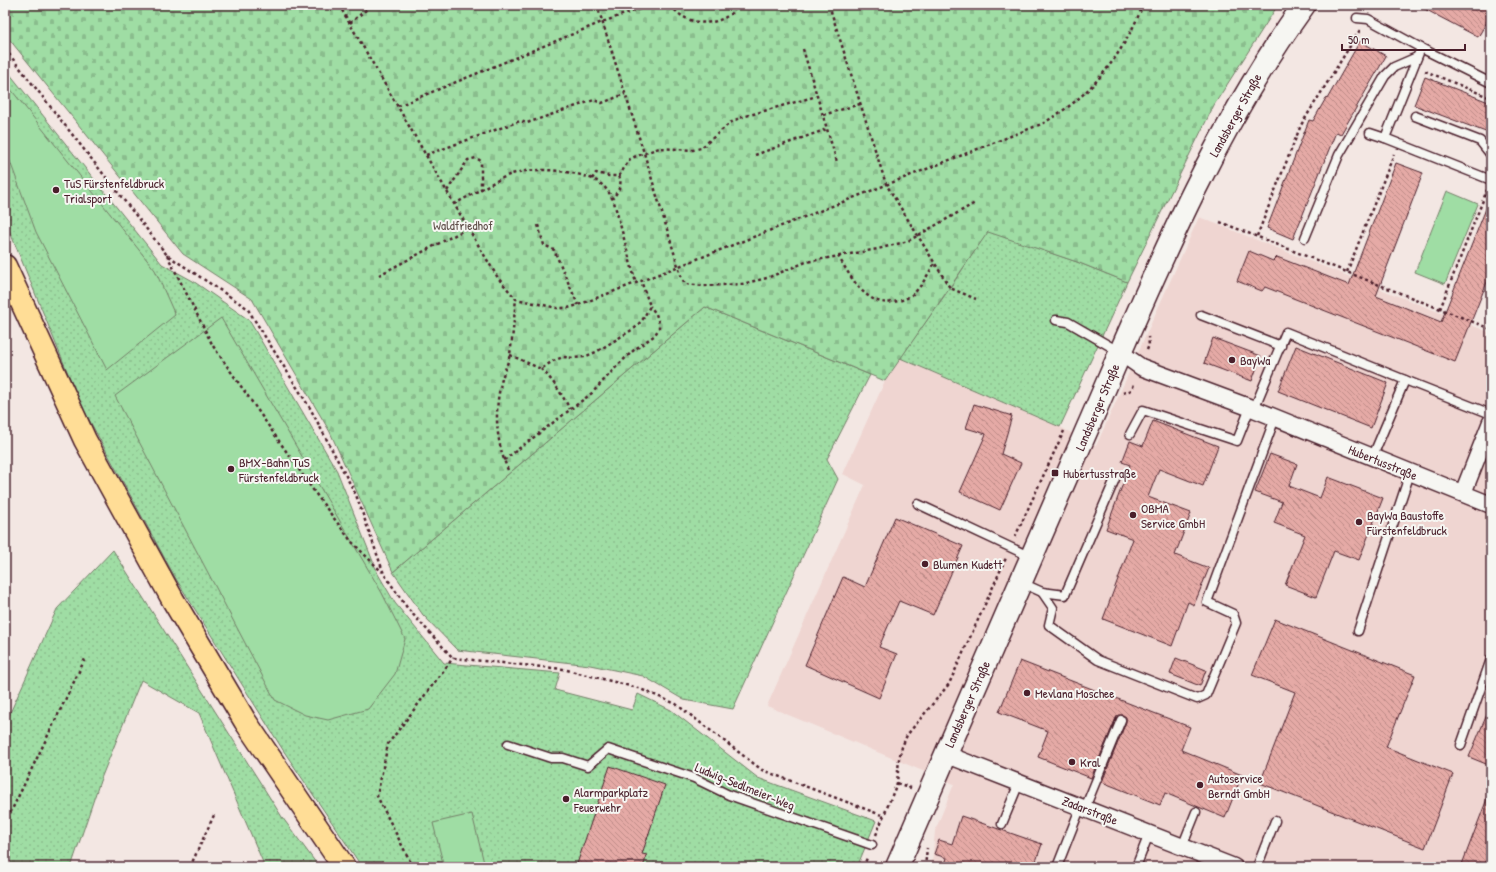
<svg xmlns="http://www.w3.org/2000/svg" width="1496" height="872" viewBox="0 0 1496 872" font-family="'Patrick Hand',sans-serif">
<style>
.built{fill:#efd5d1}
.grass{fill:url(#grass-dots);stroke:#747e68}
.cemetery{fill:url(#cemetery-stones);stroke:#747e68}
.green{fill:#9fdda4;stroke:#747e68}
.building{fill:url(#building-back-hatch);stroke:#4a1f2b}
.lines{fill:none;stroke-linecap:round;stroke-linejoin:round}
.lane-casing{stroke:#4a1f2b;stroke-width:11}
.street-casing{stroke:#4a1f2b;stroke-width:19}
.secondary-casing{stroke:#4a1f2b;stroke-width:25}
.highway-casing{stroke:#4a1f2b;stroke-width:25}
.path{stroke:#4a1f2b;stroke-width:2.5;stroke-dasharray:3 3;stroke-linecap:butt}
.lane{stroke:#f6f6f2;stroke-width:8}
.street{stroke:#f6f6f2;stroke-width:16}
.secondary{stroke:#f6f6f2;stroke-width:22}
.highway{stroke:#ffdd96;stroke-width:22}
.poi-dot{fill:#4a1f2b;stroke:#f6f6f2;stroke-width:1.5}
.labels{text-anchor:middle;stroke-width:4;stroke-linejoin:round;paint-order:stroke}
.street-label{font-size:13px;fill:#4a1f2b;stroke:#f6f6f2}
.poi-label{font-size:13px;fill:#4a1f2b;stroke:#f6f6f2;text-anchor:start}
.park-label{font-size:13px;fill:#5f4e49;stroke:#f6f6f2}
</style>
<defs>
<pattern id="grass-dots" width="8" height="8" patternUnits="userSpaceOnUse"><rect width="8" height="8" fill="#9fdda4"/><path d="M2 2h.1M6 6h.1" fill="none" stroke="#8abd8d" stroke-width="1.8" stroke-linecap="round"/></pattern>
<pattern id="cemetery-stones" width="16" height="16" patternUnits="userSpaceOnUse"><rect width="16" height="16" fill="#9fdda4"/><path d="M2 7V4a2 2 0 0 1 4 0v3zM10 15v-3a2 2 0 0 1 4 0v3z" fill="#8abd8d"/></pattern>
<pattern id="building-back-hatch" width="6" height="6" patternUnits="userSpaceOnUse"><rect width="6" height="6" fill="#e5aaa6"/><path d="M-1 5l2 2M0 0l6 6M5-1l2 2" fill="none" stroke="#bc8a87"/></pattern>
</defs>
<rect width="100%" height="100%" fill="#f3e7e3"/>
<filter id="ink" filterUnits="userSpaceOnUse"><feTurbulence type="fractalNoise" baseFrequency=".025" numOctaves="2"/><feDisplacementMap in="SourceGraphic" scale="8" xChannelSelector="R" yChannelSelector="G"/><feConvolveMatrix kernelMatrix="1 2 1 2 8 2 1 2 1" color-interpolation-filters="sRGB"/></filter>
<g filter="url(#ink)">
<!-- built -->
<polygon class="built" points="1199,217 1491,333 1491,867 931,867 932,863 935,831 954,784 767,706 865,485 843,474 885,381 900,358 1060,427 1096,446"/>
<!-- grass -->
<g class="grass">
<polygon points="5,68 162,264 193,281 249,320 337,471 378,574 395,603 444,663 560,673 555,690 632,710 638,694 671,710 758,778 876,821 857,867 362,867 283,750 176,579 81,405 5,220"/>
<polygon points="988,231 1077,262 1127,282 1060,427 900,358 950,288"/>
<polygon points="705,307 870,375 827,459 838,479 733,709 684,700 643,676 590,665 457,650 423,615 393,572"/>
<polygon points="113,550 282,817 319,867 265,867 199,713 141,680 100,781 71,867 5,867 5,724 57,609"/>
</g>
<!-- cemetery -->
<polygon class="cemetery" points="5,5 1278,5 1214,105 1127,282 1077,262 988,232 885,381 705,307 393,572 330,432 252,299 183,254 5,34"/>
<!-- green -->
<g class="green">
<polygon points="5,82 155,270 175,315 107,370 36,232 5,148"/>
<polygon points="1447,191 1478,204 1445,284 1415,272"/>
<polygon points="221,318 382,593 405,639 395,674 368,709 328,720 305,715 275,700 115,396"/>
<polygon points="472,814 485,867 444,867 433,823"/>
</g>
<!-- building -->
<g class="building">
<polygon points="1417,5 1491,5 1491,15 1478,37"/>
<polygon points="1360,41 1386,56 1341,134 1336,132 1293,239 1267,228 1309,120 1313,121 1326,98 1327,99"/>
<polygon points="1425,77 1491,103 1491,134 1414,105"/>
<polygon points="1396,163 1423,173 1376,296 1441,322 1491,196 1491,272 1455,362 1265,287 1262,291 1237,281 1249,251 1273,261 1277,257 1349,285"/>
<polygon points="1213,338 1261,356 1252,381 1204,363"/>
<polygon points="1296,346 1388,383 1371,428 1278,391"/>
<polygon points="974,404 1012,416 1001,454 1021,463 1000,510 960,492 986,434 966,428"/>
<polygon points="1153,421 1218,446 1203,486 1159,469 1148,497 1191,513 1175,555 1209,568 1194,605 1188,602 1172,646 1103,619 1133,539 1106,529 1130,465 1122,462 1130,441 1143,446"/>
<polygon points="1270,454 1297,464 1289,486 1320,498 1328,477 1383,498 1359,560 1334,551 1316,597 1285,585 1305,535 1274,523 1282,502 1255,492"/>
<polygon points="895,517 963,546 933,615 899,601 879,647 897,654 879,698 805,665 843,577 865,587"/>
<polygon points="1275,619 1415,675 1386,747 1453,774 1425,848 1260,783 1295,692 1252,675"/>
<polygon points="1176,658 1206,670 1200,686 1170,674"/>
<polygon points="1020,661 1190,727 1181,750 1242,775 1225,818 1165,793 1160,805 1102,782 1126,722 1126,717 1123,715 1118,715 1116,718 1091,778 1038,757 1048,731 999,712"/>
<polygon points="1491,705 1491,766 1469,757"/>
<polygon points="610,766 665,785 642,854 647,855 643,867 576,867"/>
<polygon points="1490,791 1491,791 1491,867 1461,867"/>
<polygon points="961,816 1042,844 1034,867 944,867 947,858 934,854 939,840 952,844"/>
</g>
<g class="lines">
<defs>
<g id="lane">
<polyline points="1357,18 1368,19 1421,48"/>
<polyline points="1491,83 1421,48 1385,138 1491,180"/>
<polyline points="1415,116 1480,141 1491,155"/>
<polyline points="1370,133 1385,138"/>
<polyline points="1305,238 1339,155 1385,76 1394,67 1417,57"/>
<polyline points="1201,315 1281,346"/>
<polyline points="1056,320 1068,322 1120,352"/>
<polyline points="1405,380 1491,414"/>
<polyline points="1254,409 1286,332 1405,380 1372,458"/>
<polyline points="1130,434 1143,410 1237,441 1250,408"/>
<polyline points="918,504 1031,557"/>
<polyline points="1022,583 1042,592 1065,595 1115,479"/>
<polyline points="1042,592 1053,608 1049,625 1098,660 1197,699 1206,695 1236,623 1233,614 1207,602 1275,418"/>
<polyline points="1358,631 1410,473"/>
<polyline points="508,744 551,758 563,758 588,766 608,749 694,778 729,795 872,845"/>
<polyline points="1461,745 1491,659"/>
<polyline points="1085,808 1121,720"/>
<polyline points="1002,824 1019,783"/>
<polyline points="1182,847 1196,812"/>
<polyline points="1057,867 1081,806"/>
<polyline points="1136,867 1149,834"/>
<polyline points="1257,867 1275,821"/>
</g>
<g id="street">
<polyline points="1121,353 1141,367 1254,409 1491,505"/>
<polyline points="1463,493 1491,422"/>
<polyline points="945,754 1234,867"/>
</g>
<path id="secondary" d="M897 867C960 720 1025 574 1088 427 1151 282 1211 134 1304 5"/>
<polyline id="highway" points="5,266 85,440 173,600 245,721 344,867"/>
</defs>
<!-- lane casing -->
<use href="#lane" class="lane-casing"/>
<!-- street casing -->
<use href="#street" class="street-casing"/>
<!-- secondary casing -->
<use href="#secondary" class="secondary-casing"/>
<!-- highway casing -->
<use href="#highway" class="highway-casing"/>
<!-- path -->
<g class="path">
<path d="M339 5 468 228 498 278 516 299 557 308H568L578 305 641 281 1044 123C1056 115 1069 107 1079 98 1108 73 1129 40 1143 5"/>
<polyline points="597,5 644,153 682,279 686,284 704,286 742,284 767,278 806,262 878,249 908,241 975,203"/>
<path d="M671 5C686 28 723 29 738 5"/>
<polyline points="829,5 886,184 950,288 976,299"/>
<polyline points="350,23 372,5"/>
<polyline points="5,49 167,255 247,308 310,408 356,495 384,574 408,609 453,658 563,669 638,688 676,704 762,770 884,816"/>
<polyline points="803,49 817,96"/>
<polyline points="1425,71 1491,98"/>
<polyline points="398,106 602,22 651,5"/>
<polyline points="823,115 860,104"/>
<polyline points="426,155 520,121 527,123 594,100 602,103 625,94"/>
<polyline points="755,155 827,129"/>
<polyline points="619,176 630,159 634,157 659,148 693,150 701,148 730,123 739,118 817,96 837,162"/>
<path d="M592 179 596 173 609 176H619C623 184 618 191 613 198"/>
<polyline points="447,191 468,160 476,158 481,161 481,190"/>
<path d="M454 204C472 195 490 183 509 175 531 166 576 170 597 181 605 186 610 193 614 202L636 283"/>
<polyline points="1220,222 1491,329"/>
<polyline points="538,225 544,245 554,250 578,305"/>
<polyline points="1257,236 1301,125 1360,30"/>
<polyline points="167,255 213,346 318,497 351,541 382,572"/>
<path d="M838 256C850 275 865 307 893 302 900 301 907 299 913 294 922 286 928 274 934 264"/>
<polyline points="1347,272 1394,154"/>
<polyline points="379,275 468,228"/>
<polyline points="1440,309 1487,190"/>
<polyline points="1147,350 1149,345 1148,337"/>
<polyline points="510,355 541,369 553,361 563,357 574,358 584,357 596,352 635,328 643,319 650,306 641,281"/>
<path d="M541 369C554 381 562 395 570 409"/>
<polyline points="1123,393 1132,390 1134,384"/>
<polyline points="504,460 592,393 618,365 634,350 655,335 659,328 659,323 656,314 650,306"/>
<path d="M508 470C496 442 494 413 501 383 503 373 508 364 510 354 513 336 514 317 516 299"/>
<polyline points="1015,537 1064,431"/>
<polyline points="897,783 911,788"/>
<polyline points="5,824 85,659"/>
<polyline points="876,835 897,783 899,759 902,747 907,735 949,684 1006,558"/>
<polyline points="190,867 215,813"/>
<polyline points="413,867 377,796 388,744 453,658"/>
<polyline points="863,867 868,856"/>
<polyline points="925,867 927,848"/>
</g>
<!-- lane -->
<use href="#lane" class="lane"/>
<!-- street -->
<use href="#street" class="street"/>
<!-- secondary -->
<use href="#secondary" class="secondary"/>
<!-- highway -->
<use href="#highway" class="highway"/>
</g>
</g>
<!-- markers -->
<g class="poi-dot">
<circle cx="56" cy="190" r="4"/>
<circle cx="1232" cy="360" r="4"/>
<circle cx="231" cy="469" r="4"/>
<rect x="1051" y="469" width="8" height="8" rx="2"/>
<circle cx="1133" cy="515" r="4"/>
<circle cx="1359" cy="522" r="4"/>
<circle cx="925" cy="564" r="4"/>
<circle cx="1027" cy="693" r="4"/>
<circle cx="1072" cy="762" r="4"/>
<circle cx="1200" cy="785" r="4"/>
<circle cx="566" cy="799" r="4"/>
</g>
<g class="labels">
<!-- street labels -->
<g class="street-label">
<text transform="translate(1235 115) rotate(-61)" y="5">Landsberger Straße</text>
<text transform="translate(1097 407) rotate(-67)" y="5">Landsberger Straße</text>
<text transform="translate(1383 462) rotate(22)" y="5">Hubertusstraße</text>
<text transform="translate(967 704) rotate(-66)" y="5">Landsberger Straße</text>
<text transform="translate(745 786) rotate(22)" y="5">Ludwig-Sedlmeier-Weg</text>
<text transform="translate(1090 810) rotate(21)" y="5">Zadarstraße</text>
</g>
<!-- poi labels -->
<g class="poi-label">
<text x="64" y="188">TuS Fürstenfeldbruck<tspan x="64" dy="15">Trialsport</tspan></text>
<text x="1240" y="365">BayWa</text>
<text x="239" y="467">BMX-Bahn TuS<tspan x="239" dy="15">Fürstenfeldbruck</tspan></text>
<text x="1063" y="478">Hubertusstraße</text>
<text x="1141" y="513">OBMA<tspan x="1141" dy="15">Service GmbH</tspan></text>
<text x="1367" y="520">BayWa Baustoffe<tspan x="1367" dy="15">Fürstenfeldbruck</tspan></text>
<text x="933" y="569">Blumen Kudett</text>
<text x="1035" y="698">Mevlana Moschee</text>
<text x="1080" y="767">Kral</text>
<text x="1208" y="783">Autoservice<tspan x="1208" dy="15">Berndt GmbH</tspan></text>
<text x="574" y="797">Alarmparkplatz<tspan x="574" dy="15">Feuerwehr</tspan></text>
</g>
<!-- park labels -->
<g class="park-label">
<text x="463" y="230">Waldfriedhof</text>
</g>
</g>
<!-- margin -->
<rect width="1496" height="872" fill="none" stroke="#f6f6f2" stroke-width="20"/>
<rect x="10" y="10" width="1476" height="852" fill="none" stroke="#4a1f2b" stroke-width="1.5" filter="url(#ink)"/>
<!-- scale -->
<path d="M1342 44v6h123v-6" fill="none" stroke="#4a1f2b" stroke-width="2"/>
<text x="1348" y="44" font-size="12" fill="#4a1f2b" stroke="#f6f6f2" stroke-width="3" paint-order="stroke">50 m</text>
</svg>
